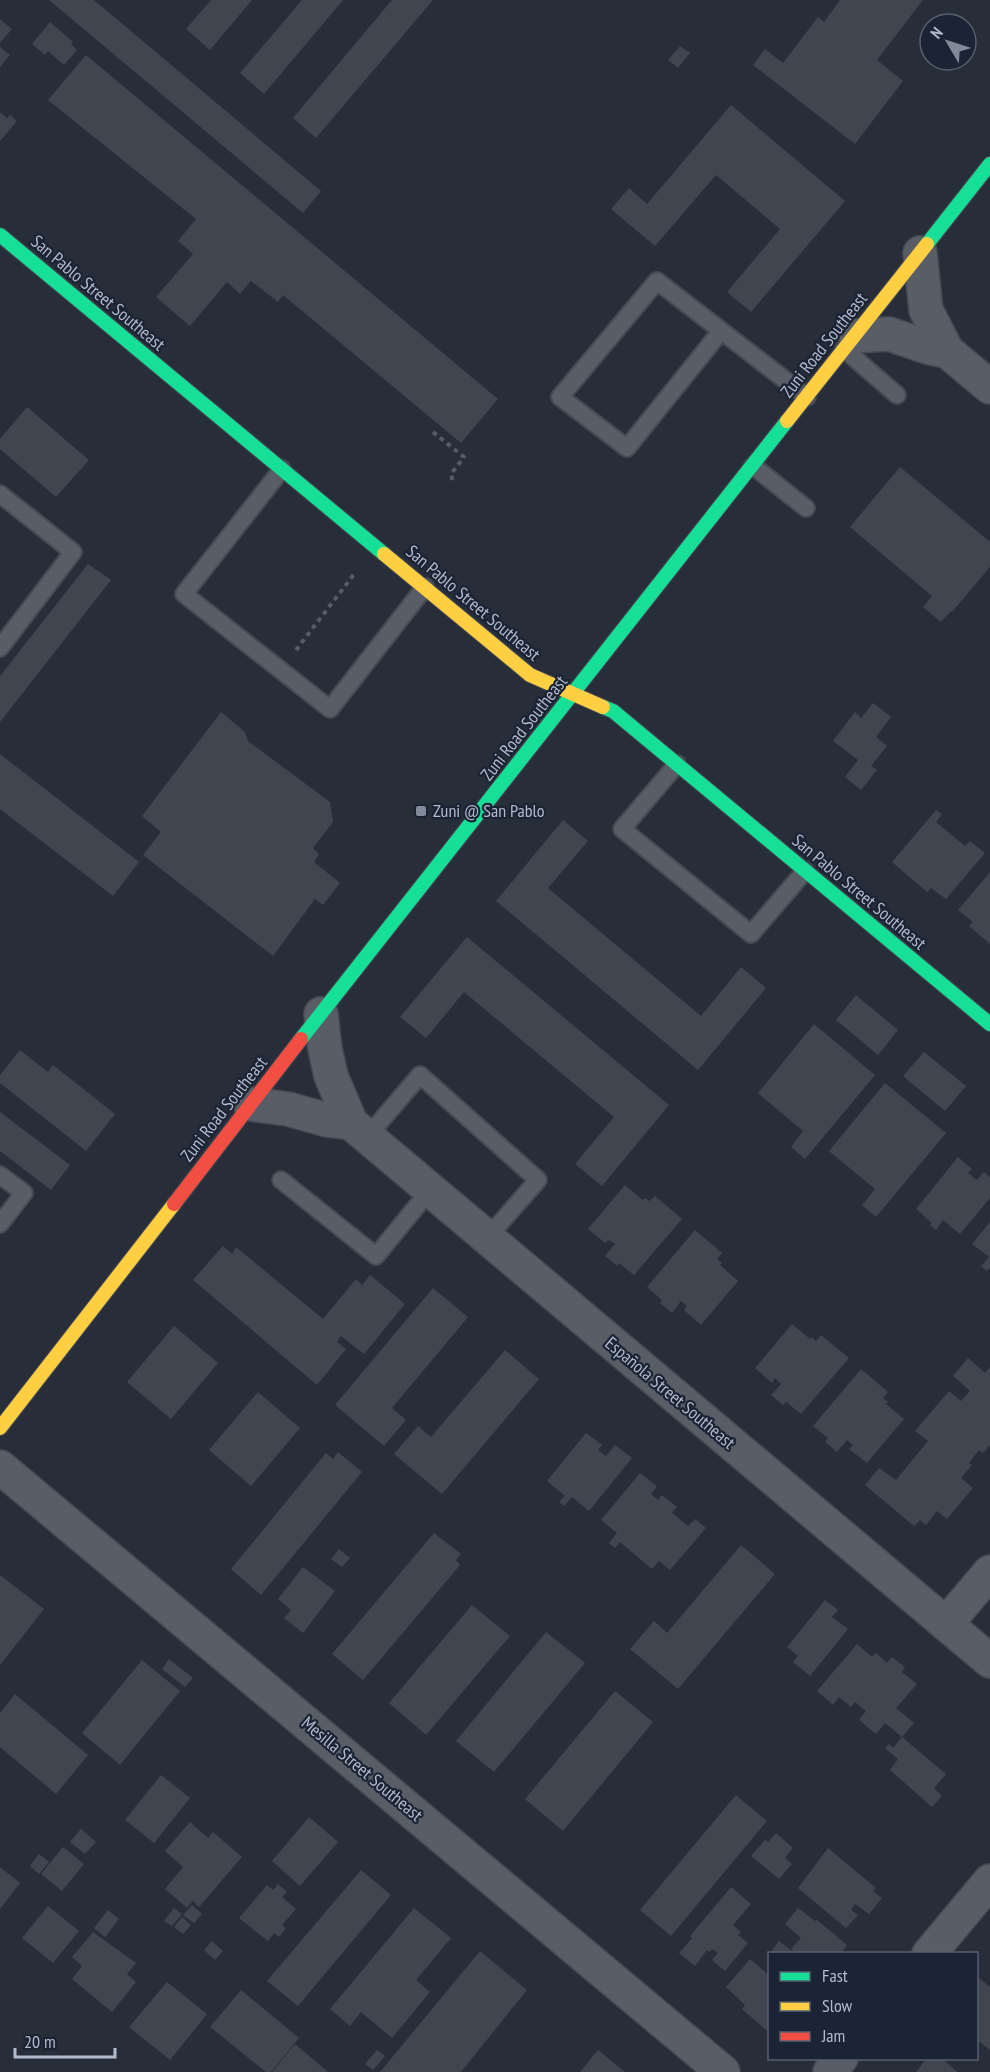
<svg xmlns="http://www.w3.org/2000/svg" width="990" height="2072" viewBox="0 0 990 2072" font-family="'PT Sans Narrow',sans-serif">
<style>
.building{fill:#40454f}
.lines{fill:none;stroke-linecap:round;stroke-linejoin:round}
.lane-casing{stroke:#454952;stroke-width:20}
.street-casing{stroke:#454952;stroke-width:36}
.fast-casing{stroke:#454952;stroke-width:16}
.slow-casing{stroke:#454952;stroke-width:16}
.jam-casing{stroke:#454952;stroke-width:16}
.path{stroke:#565c63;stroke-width:4;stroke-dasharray:4.5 4.5;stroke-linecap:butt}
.lane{stroke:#595d66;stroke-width:16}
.street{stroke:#595d66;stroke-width:33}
.fast{stroke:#16e098;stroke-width:14}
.slow{stroke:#ffcf43;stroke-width:14}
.jam{stroke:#f24e42;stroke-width:14}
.poi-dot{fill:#828998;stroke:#1b2434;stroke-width:2}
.labels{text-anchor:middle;stroke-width:4.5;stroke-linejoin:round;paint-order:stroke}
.street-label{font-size:18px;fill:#b2bacb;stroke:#1b2434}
.poi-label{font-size:18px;fill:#b2bacb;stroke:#1b2434;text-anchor:start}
</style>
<rect width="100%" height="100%" fill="#282e39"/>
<!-- building -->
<g class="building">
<polygon points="49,0 94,0 321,191 303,213"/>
<polygon points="211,0 252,0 210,50 186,29"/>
<polygon points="302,0 343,0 264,94 240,73"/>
<polygon points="392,0 433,0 316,138 293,118"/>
<polygon points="840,0 923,0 877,60 903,81 855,144 753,65 765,49 783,63 818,17 824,22"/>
<polygon points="0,19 12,29 0,43"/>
<polygon points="50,22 73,42 71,44 77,50 64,65 48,51 45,55 32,44"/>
<polygon points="680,46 690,53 678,68 668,60"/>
<polygon points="0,47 10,55 0,67"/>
<polygon points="86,55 498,399 461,443 283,295 278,302 251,281 240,294 227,282 190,326 156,297 193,254 178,241 196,219 48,100"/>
<polygon points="731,105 845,201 751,312 727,292 780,229 716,175 655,246 611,209 629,188 647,204"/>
<polygon points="0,112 7,118 10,115 17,121 0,141"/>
<polygon points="27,407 89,460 56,497 0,449 0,439"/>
<polygon points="900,467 990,542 990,567 952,612 951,611 941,622 923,607 932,596 850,527"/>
<polygon points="88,564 111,580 0,722 0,676"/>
<polygon points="873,703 891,717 876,737 887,746 871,766 877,770 861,790 845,777 858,760 833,741 855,712 861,718"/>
<polygon points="221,712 245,732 248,741 330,802 333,822 313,848 319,854 314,862 340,883 323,905 315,899 273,956 143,855 161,832 142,816"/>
<polygon points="0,754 139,862 113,896 0,809"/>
<polygon points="936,810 942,814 936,822 965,846 970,841 985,853 946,899 931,888 927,892 892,862"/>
<polygon points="563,820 588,841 548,888 701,1016 741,967 766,988 698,1070 496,901"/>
<polygon points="990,872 990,944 969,926 973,922 958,910"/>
<polygon points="467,937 669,1105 602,1186 575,1164 614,1117 464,992 426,1038 400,1017"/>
<polygon points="856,995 898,1030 878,1055 836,1020"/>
<polygon points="814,1024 875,1075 805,1159 791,1147 803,1131 758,1093"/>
<polygon points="20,1050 48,1072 53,1065 115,1114 86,1151 0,1083 0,1075"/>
<polygon points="924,1052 966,1086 945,1111 903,1076"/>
<polygon points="885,1083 946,1133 876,1217 862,1205 875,1189 829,1151"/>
<polygon points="0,1112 70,1165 51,1190 0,1151"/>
<polygon points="958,1157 972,1169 968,1173 977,1180 984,1172 990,1177 990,1198 960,1234 943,1220 936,1230 930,1225 932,1223 916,1209"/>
<polygon points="625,1185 643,1200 645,1198 650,1201 655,1196 682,1219 634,1275 619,1263 617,1266 605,1256 615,1244 609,1240 605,1243 588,1229"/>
<polygon points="990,1222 990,1270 989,1268 987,1271 981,1266 989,1257 972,1244"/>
<polygon points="695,1230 722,1253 717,1259 722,1263 720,1265 738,1281 701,1325 684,1310 687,1306 681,1301 672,1313 660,1303 662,1300 647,1287"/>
<polygon points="223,1246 232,1254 236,1247 323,1319 356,1279 362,1285 370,1275 405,1304 364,1354 341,1336 337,1342 346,1349 317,1385 193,1280"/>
<polygon points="433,1288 468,1317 392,1408 406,1420 384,1446 335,1405"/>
<polygon points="792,1324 810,1339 812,1337 816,1341 821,1335 849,1358 801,1414 786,1402 783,1405 771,1395 781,1384 775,1378 772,1383 755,1368"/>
<polygon points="174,1326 218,1363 171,1419 127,1382"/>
<polygon points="505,1350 539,1379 442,1494 394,1454 418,1426 431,1437"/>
<polygon points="968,1358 985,1373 990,1367 990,1445 983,1453 979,1450 969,1463 972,1465 961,1478 973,1488 947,1519 937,1511 926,1525 920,1520 914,1526 865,1485 879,1468 896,1480 928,1441 915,1431 949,1391 961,1401 970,1391 953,1376"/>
<polygon points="861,1369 888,1392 883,1398 888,1402 886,1404 904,1419 867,1463 849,1449 853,1445 847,1440 837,1452 825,1442 828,1438 813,1426"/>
<polygon points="258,1392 300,1428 251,1486 209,1450"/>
<polygon points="586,1433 602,1445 598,1450 606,1456 615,1445 632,1458 589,1511 572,1497 564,1506 559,1502 565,1496 547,1481"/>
<polygon points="338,1452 362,1472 261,1595 231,1569 326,1453 333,1459"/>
<polygon points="640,1473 657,1486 651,1494 658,1500 662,1495 677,1507 672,1513 688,1526 695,1519 706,1528 670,1570 659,1561 652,1569 620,1542 615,1548 609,1543 617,1533 601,1520"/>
<polygon points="434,1533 461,1554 456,1560 460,1565 363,1680 332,1654"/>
<polygon points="741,1545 775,1574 678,1689 630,1649 654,1621 667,1633"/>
<polygon points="339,1549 350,1558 342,1567 331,1559"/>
<polygon points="303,1567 335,1591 303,1633 284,1618 291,1610 278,1599"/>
<polygon points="0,1575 44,1609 0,1665"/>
<polygon points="825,1600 838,1610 832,1617 848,1629 810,1676 793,1662 798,1656 787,1647"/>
<polygon points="472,1605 510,1636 426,1735 389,1703"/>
<polygon points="546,1632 585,1663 494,1772 456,1741"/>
<polygon points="857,1644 872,1657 876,1653 887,1663 892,1657 905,1667 902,1672 917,1684 896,1708 914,1723 902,1737 885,1723 876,1734 859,1720 866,1711 855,1702 851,1707 839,1697 833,1705 817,1691"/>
<polygon points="169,1659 193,1678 185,1687 162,1669"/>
<polygon points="142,1660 180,1691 120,1765 82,1733"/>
<polygon points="615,1691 653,1722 563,1831 525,1799"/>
<polygon points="15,1694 88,1755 56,1794 0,1747 0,1713"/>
<polygon points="902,1737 946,1774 934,1788 942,1796 932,1807 890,1770 898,1759 885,1748 889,1744 893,1748"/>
<polygon points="161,1775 190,1798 154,1843 125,1820"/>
<polygon points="736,1795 767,1821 671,1936 640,1910"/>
<polygon points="309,1817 338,1842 300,1886 272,1861"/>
<polygon points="190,1822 208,1838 213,1832 242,1857 199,1907 193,1901 187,1908 165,1889 183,1867 165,1851"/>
<polygon points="81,1829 96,1842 85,1854 70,1842"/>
<polygon points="776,1833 793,1848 785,1858 792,1864 779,1879 751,1856 765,1840 768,1842"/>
<polygon points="63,1847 84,1864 62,1891 41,1874"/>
<polygon points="828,1848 876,1888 873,1891 882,1898 869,1914 855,1904 851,1910 858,1915 846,1928 798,1888"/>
<polygon points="39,1854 49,1862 39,1874 30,1866"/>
<polygon points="0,1867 20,1883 0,1909"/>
<polygon points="361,1870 391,1895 298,2006 267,1981"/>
<polygon points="278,1884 287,1892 282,1897 296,1909 282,1925 286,1928 279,1937 274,1933 268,1941 239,1918 267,1885 273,1890"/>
<polygon points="731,1887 751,1904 733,1925 741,1932 738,1935 748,1943 725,1971 712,1960 718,1953 712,1949 710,1952 707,1950 695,1966 679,1953 692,1938 690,1936"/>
<polygon points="192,1905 202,1914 194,1923 183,1915"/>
<polygon points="48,1906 79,1931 53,1963 22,1938"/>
<polygon points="174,1908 182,1914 172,1926 164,1921"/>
<polygon points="414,1908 451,1938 416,1980 430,1992 392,2038 361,2012 350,2026 330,2009"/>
<polygon points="798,1908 815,1921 817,1920 847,1945 841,1954 793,1954 794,1952 791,1949 801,1938 785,1924"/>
<polygon points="108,1910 119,1919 105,1937 94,1928"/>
<polygon points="182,1917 191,1925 183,1934 174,1927"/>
<polygon points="93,1932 136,1963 127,1974 136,1982 112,2012 72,1979 82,1966 72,1957"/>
<polygon points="212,1941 223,1951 215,1960 204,1950"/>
<polygon points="779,1941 792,1951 790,1954 773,1954 771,1952"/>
<polygon points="480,1951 527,1990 461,2072 380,2072"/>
<polygon points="750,1959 770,1976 770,2025 766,2030 742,2009 745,2005 726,1987"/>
<polygon points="976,1976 990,1987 990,2050 976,2039"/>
<polygon points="167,1982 207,2014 170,2060 129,2027"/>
<polygon points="241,1990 299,2038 271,2072 266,2072 210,2027"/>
<polygon points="295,2044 328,2072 272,2072"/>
<polygon points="377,2050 385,2056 373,2070 365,2064"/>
<polygon points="598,2050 625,2072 580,2072"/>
<polygon points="927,2058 942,2058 957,2072 916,2072"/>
</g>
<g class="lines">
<defs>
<g id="lane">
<polyline points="721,331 627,448 560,397 657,281 807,397"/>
<polyline points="844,349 897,395"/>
<polyline points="753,466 806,508"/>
<polyline points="282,469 184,594 330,709 425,587"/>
<polyline points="0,494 73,552 0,648"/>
<polyline points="677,764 622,829 751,934 805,871"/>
<polyline points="367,1137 420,1075 538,1180 487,1238"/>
<polyline points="0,1175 24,1193 0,1224"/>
<polyline points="281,1180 376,1256 430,1190"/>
</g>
<g id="street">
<polyline points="920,253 926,310 947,351 990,387"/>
<polyline points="855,336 889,334 930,348 947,351"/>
<polyline points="321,1014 325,1049 331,1076 351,1123 990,1661"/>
<polyline points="250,1104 288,1109 327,1120 351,1123"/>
<polyline points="0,1467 723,2072"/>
<polyline points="946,1624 990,1572"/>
<polyline points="929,1954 990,1881"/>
<polyline points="830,2072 841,2058"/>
</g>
<g id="fast">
<polyline points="0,235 384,554"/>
<polyline points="927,244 990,164"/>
<polyline points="603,707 613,711 990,1024"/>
<polyline points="301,1039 787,421"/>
</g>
<g id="slow">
<polyline points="787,421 927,244"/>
<polyline points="384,554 530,675 603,707"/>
<polyline points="0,1428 174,1204"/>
</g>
<polyline id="jam" points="174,1204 301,1039"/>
</defs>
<!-- lane casing -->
<use href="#lane" class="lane-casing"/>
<!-- street casing -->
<use href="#street" class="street-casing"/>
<!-- fast casing -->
<use href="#fast" class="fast-casing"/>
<!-- slow casing -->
<use href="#slow" class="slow-casing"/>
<!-- jam casing -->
<use href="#jam" class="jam-casing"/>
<!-- path -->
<g class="path">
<polyline points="433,432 464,457 451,474 453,483"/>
<polyline points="296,650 355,573"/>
</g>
<!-- lane -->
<use href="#lane" class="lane"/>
<!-- street -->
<use href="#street" class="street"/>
<!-- fast -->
<use href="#fast" class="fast"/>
<!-- slow -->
<use href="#slow" class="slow"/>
<!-- jam -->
<use href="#jam" class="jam"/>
</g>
<!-- markers -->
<rect class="poi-dot" x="415" y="805" width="12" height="12" rx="3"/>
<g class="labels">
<!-- street labels -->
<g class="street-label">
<text transform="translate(98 293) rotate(40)" y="6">San Pablo Street Southeast</text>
<text transform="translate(824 345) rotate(-52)" y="6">Zuni Road Southeast</text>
<text transform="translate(473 603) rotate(40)" y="6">San Pablo Street Southeast</text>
<text transform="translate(524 728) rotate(-52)" y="6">Zuni Road Southeast</text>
<text transform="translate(859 892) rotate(40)" y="6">San Pablo Street Southeast</text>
<text transform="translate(224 1109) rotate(-52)" y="6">Zuni Road Southeast</text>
<text transform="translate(670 1393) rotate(40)" y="6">Española Street Southeast</text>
<text transform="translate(362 1769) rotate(40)" y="6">Mesilla Street Southeast</text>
</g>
<!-- poi labels -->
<g class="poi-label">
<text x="433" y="817">Zuni @ San Pablo</text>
</g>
</g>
<!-- legend -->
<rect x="768" y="1952" width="210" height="108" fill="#1b2434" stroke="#576070" stroke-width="1.5"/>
<rect x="780" y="1972" width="30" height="9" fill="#16e098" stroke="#576070" stroke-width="1.5"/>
<text x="822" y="1982" font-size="18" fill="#b2bacb">Fast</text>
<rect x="780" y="2002" width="30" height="9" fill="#ffcf43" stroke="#576070" stroke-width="1.5"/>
<text x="822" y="2012" font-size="18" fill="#b2bacb">Slow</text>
<rect x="780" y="2032" width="30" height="9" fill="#f24e42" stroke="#576070" stroke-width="1.5"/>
<text x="822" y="2042" font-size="18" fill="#b2bacb">Jam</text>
<!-- north arrow -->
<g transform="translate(948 42) rotate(309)"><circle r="28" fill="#1b2434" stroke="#576070" stroke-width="1.5"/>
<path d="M0-4.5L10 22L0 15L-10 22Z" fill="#828998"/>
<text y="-9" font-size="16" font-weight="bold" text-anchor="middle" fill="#b2bacb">N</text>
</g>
<!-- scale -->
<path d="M15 2048v9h100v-9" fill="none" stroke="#b2bacb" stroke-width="3"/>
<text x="24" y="2048" font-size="18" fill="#b2bacb" stroke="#1b2434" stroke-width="4.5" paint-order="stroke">20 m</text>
</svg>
